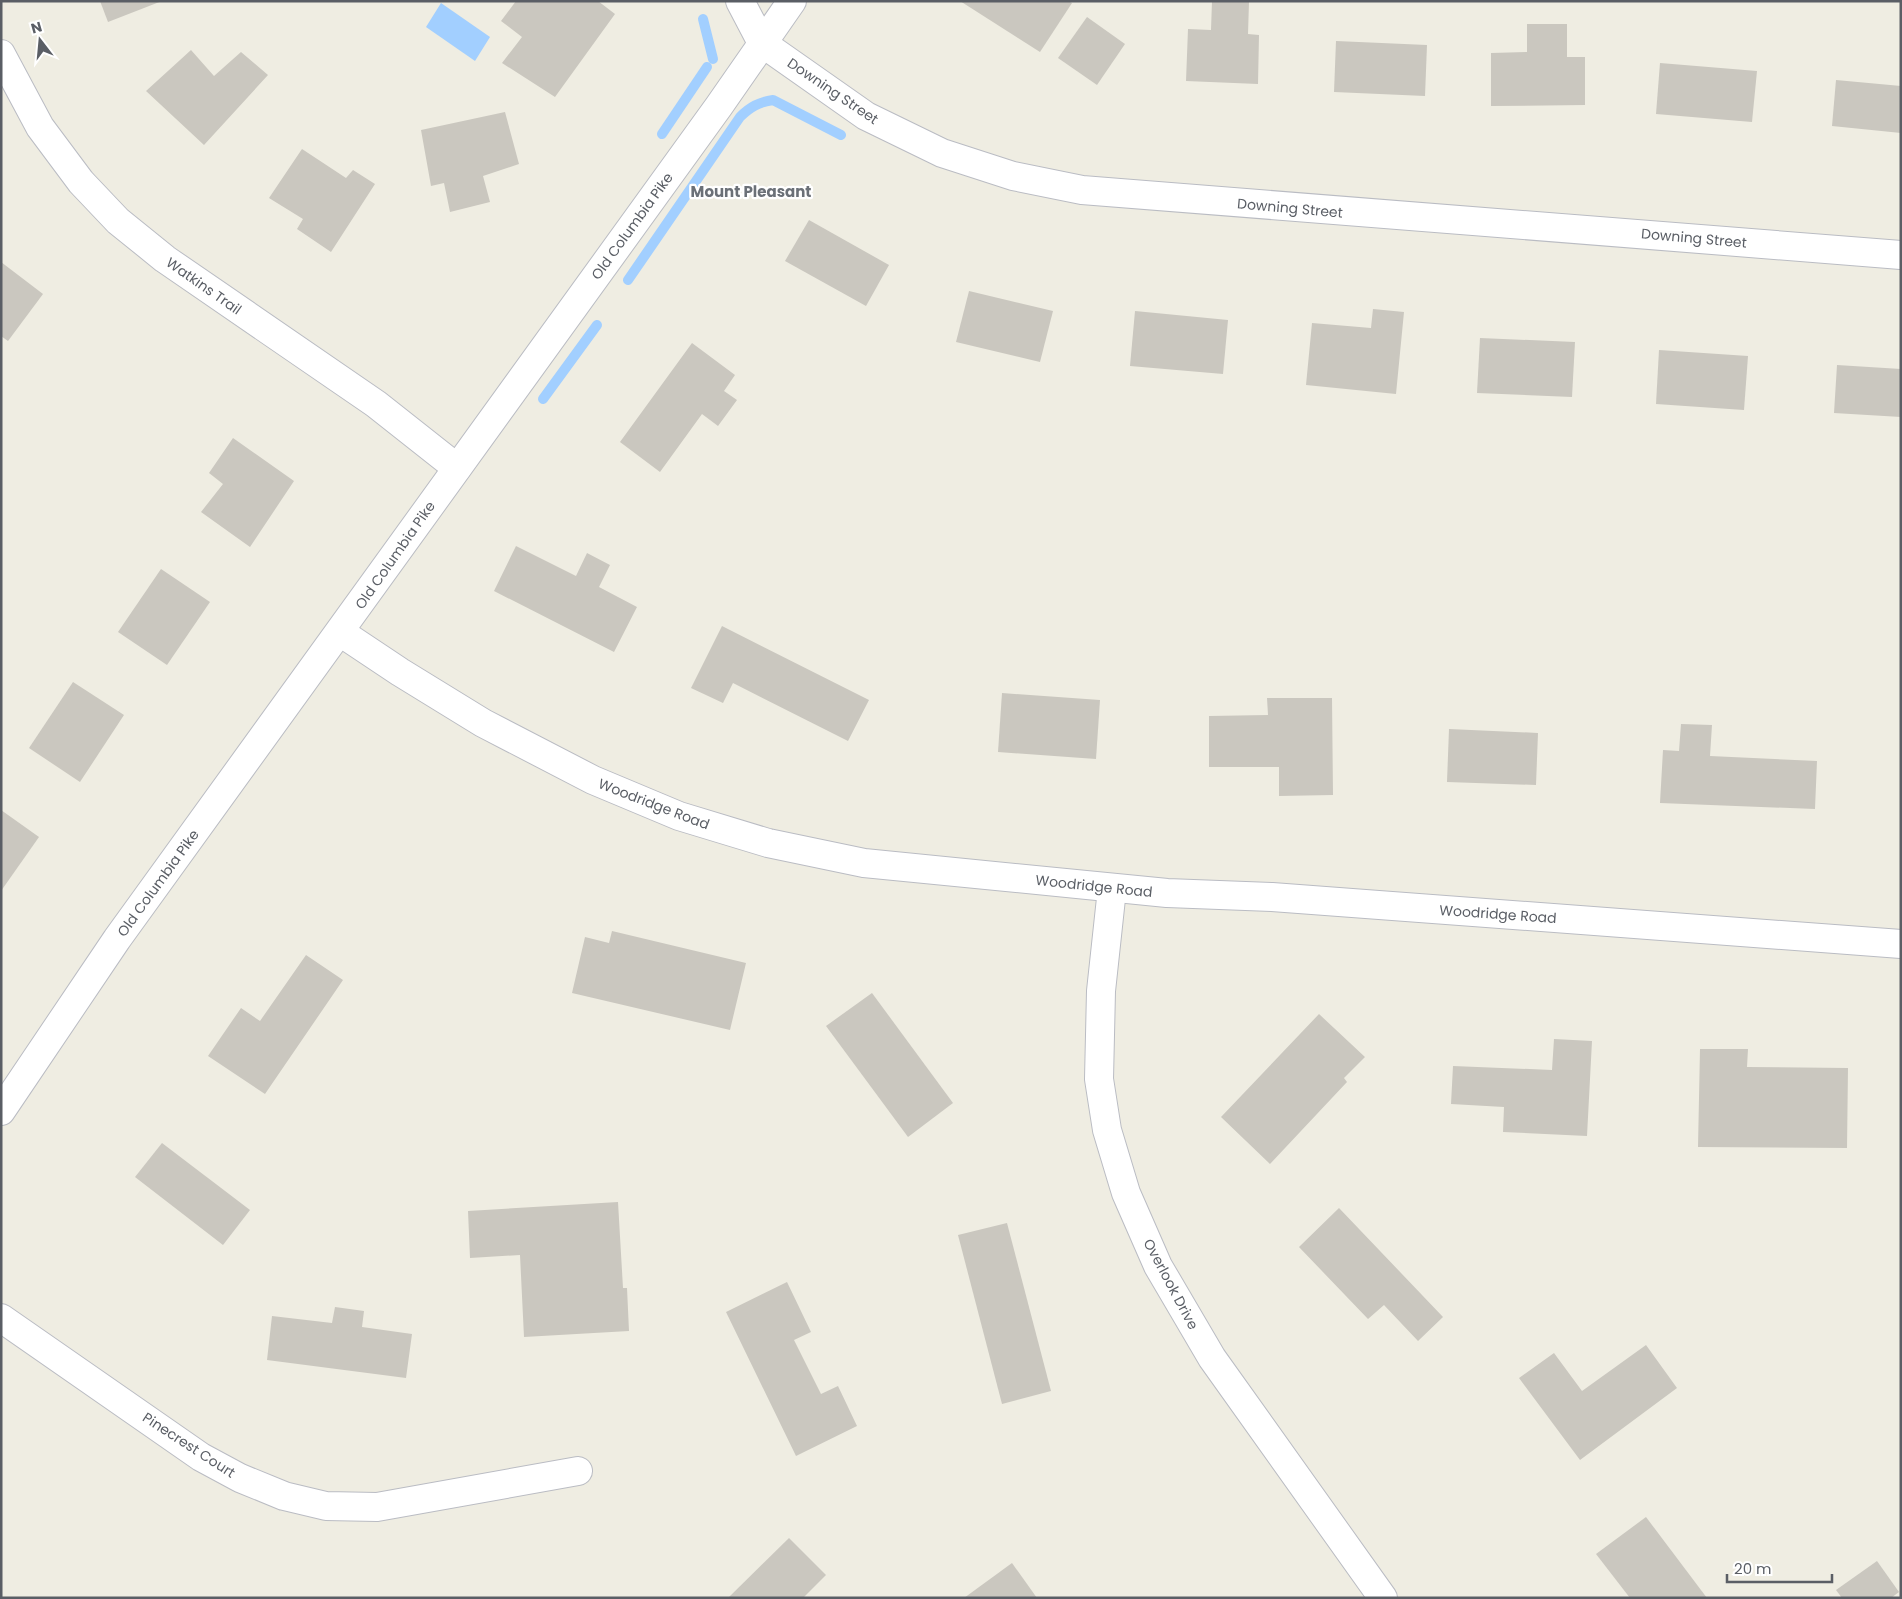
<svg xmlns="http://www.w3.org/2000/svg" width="1902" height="1599" viewBox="0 0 1902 1599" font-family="Poppins,sans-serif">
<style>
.water{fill:#a2cfff}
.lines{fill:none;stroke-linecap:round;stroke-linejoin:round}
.stream{stroke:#a2cfff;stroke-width:10}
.building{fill:#cac7bf}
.minor-casing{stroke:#babcc3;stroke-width:30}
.tertiary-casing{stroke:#babcc3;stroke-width:30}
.minor{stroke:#fff;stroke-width:28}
.tertiary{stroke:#fff;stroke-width:28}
.labels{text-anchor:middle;stroke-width:4.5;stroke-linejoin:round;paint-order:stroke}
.street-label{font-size:14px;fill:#5a5e65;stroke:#fff}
.neighbourhood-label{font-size:15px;font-weight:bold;fill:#6b7077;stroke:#fff}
</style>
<rect width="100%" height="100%" fill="#efede2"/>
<!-- water -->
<polygon class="water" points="441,3 490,37 475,61 426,27"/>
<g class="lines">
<!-- stream -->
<g class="stream">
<polyline points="703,19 713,59"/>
<polyline points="662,134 707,67"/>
<path d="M628 280 740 117C750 107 759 102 773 100L841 135"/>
<polyline points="543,399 597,325"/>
</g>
</g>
<!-- building -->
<g class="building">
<polygon points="100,1 162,1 108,22"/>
<polygon points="516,1 598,1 615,14 555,97 502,63 522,37 501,21"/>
<polygon points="960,1 1068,1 1072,3 1040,52"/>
<polygon points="1212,1 1249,2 1248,34 1259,35 1258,84 1186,81 1188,29 1211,30"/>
<polygon points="1087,17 1125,44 1097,85 1058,58"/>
<polygon points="1527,24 1567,24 1567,57 1585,57 1585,105 1491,106 1491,53 1527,52"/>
<polygon points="1336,41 1427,45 1425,96 1334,92"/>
<polygon points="191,50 214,76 241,52 268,75 204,145 146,91"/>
<polygon points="1660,63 1757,71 1752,122 1656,114"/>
<polygon points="1836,80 1901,86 1901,133 1832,126"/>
<polygon points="505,112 519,164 483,176 490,202 450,212 444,183 431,186 421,130"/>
<polygon points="302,149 346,178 353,170 375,184 331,252 297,229 303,219 269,198"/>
<polygon points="809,220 889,265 866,306 785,261"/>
<polygon points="1,262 43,294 8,341 1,336"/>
<polygon points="969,291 1053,311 1040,362 956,342"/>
<polygon points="1373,309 1404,312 1396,394 1306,385 1312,323 1371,328"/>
<polygon points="1135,311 1228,320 1223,374 1130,366"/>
<polygon points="1480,338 1575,342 1572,397 1477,393"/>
<polygon points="692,343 735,375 724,391 737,400 718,426 702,414 660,472 620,442"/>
<polygon points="1659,350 1748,356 1744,410 1656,404"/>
<polygon points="1837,365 1901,369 1901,417 1834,413"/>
<polygon points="233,438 294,481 250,547 201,512 223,484 209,473"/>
<polygon points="516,546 576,576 587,553 610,565 599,587 637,607 614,652 494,591"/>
<polygon points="161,569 210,602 167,665 118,632"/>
<polygon points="722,626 869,700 848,741 733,683 723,703 691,688"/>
<polygon points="73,682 124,715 80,782 29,748"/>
<polygon points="1002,693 1100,700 1096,759 998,752"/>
<polygon points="1267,698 1332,698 1333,795 1279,796 1279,767 1209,767 1209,716 1268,715"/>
<polygon points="1681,724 1712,725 1710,756 1817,761 1815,809 1660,803 1663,750 1679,751"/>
<polygon points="1449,729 1538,733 1536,785 1447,782"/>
<polygon points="1,810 39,837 1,891"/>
<polygon points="612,931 746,963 730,1030 572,993 585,937 609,943"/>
<polygon points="306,955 343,980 265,1094 208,1056 241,1008 260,1021"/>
<polygon points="872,993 953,1103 908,1137 826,1026"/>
<polygon points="1319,1014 1365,1057 1344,1078 1347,1082 1270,1164 1221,1117"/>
<polygon points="1554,1039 1592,1041 1587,1136 1503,1132 1504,1107 1451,1104 1453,1066 1552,1070"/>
<polygon points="1700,1049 1748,1049 1747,1067 1848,1068 1847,1148 1698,1147"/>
<polygon points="162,1143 250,1210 223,1245 135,1177"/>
<polygon points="618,1202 623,1288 627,1288 629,1331 524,1337 520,1255 470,1258 468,1211"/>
<polygon points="1339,1208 1443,1317 1418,1341 1384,1305 1368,1319 1299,1247"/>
<polygon points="1007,1223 1051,1391 1002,1404 958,1235"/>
<polygon points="787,1282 811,1332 794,1340 821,1394 838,1386 857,1426 796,1456 726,1312"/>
<polygon points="335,1307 364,1311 362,1327 412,1334 406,1378 267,1360 272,1316 332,1323"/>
<polygon points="1646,1345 1677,1388 1580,1460 1519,1378 1554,1353 1582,1391"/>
<polygon points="1646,1517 1707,1598 1630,1598 1596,1554"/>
<polygon points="789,1538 826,1575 803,1598 728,1598"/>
<polygon points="1877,1561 1899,1592 1891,1598 1842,1598 1836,1590"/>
<polygon points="1012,1563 1037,1598 964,1598"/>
</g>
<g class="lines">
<defs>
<g id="minor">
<polyline points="740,1 762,43 866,116 942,153 1013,176 1082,190 1901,255"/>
<polyline points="1,54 40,127 81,182 118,221 165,259 376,404 457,468"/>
<polyline points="340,632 400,672 483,723 593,780 679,816 768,843 864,863 1167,893 1272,897 1901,944"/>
<polyline points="1112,889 1101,991 1099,1079 1107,1130 1126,1193 1158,1266 1212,1358 1383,1598"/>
<polyline points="1,1318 201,1457 240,1478 284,1496 326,1506 377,1507 578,1471"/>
</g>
<polyline id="tertiary" points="1,1111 117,939 719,106 792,1"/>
</defs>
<!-- minor casing -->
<use href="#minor" class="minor-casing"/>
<!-- tertiary casing -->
<use href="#tertiary" class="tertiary-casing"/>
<!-- minor -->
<use href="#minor" class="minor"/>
<!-- tertiary -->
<use href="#tertiary" class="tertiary"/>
</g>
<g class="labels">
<!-- street labels -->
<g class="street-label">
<text transform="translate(833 91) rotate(34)" y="5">Downing Street</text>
<text transform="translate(1290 208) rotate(5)" y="5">Downing Street</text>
<text transform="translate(632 226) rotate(-54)" y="5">Old Columbia Pike</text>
<text transform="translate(1694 238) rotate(5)" y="5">Downing Street</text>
<text transform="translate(204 286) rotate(35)" y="5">Watkins Trail</text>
<text transform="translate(395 555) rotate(-55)" y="5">Old Columbia Pike</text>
<text transform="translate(654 804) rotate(21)" y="5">Woodridge Road</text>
<text transform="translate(158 883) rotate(-54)" y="5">Old Columbia Pike</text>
<text transform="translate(1094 886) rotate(6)" y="5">Woodridge Road</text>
<text transform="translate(1498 914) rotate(4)" y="5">Woodridge Road</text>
<text transform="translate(1171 1284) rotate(62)" y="5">Overlook Drive</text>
<text transform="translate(189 1445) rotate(33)" y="5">Pinecrest Court</text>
</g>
<!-- neighbourhood labels -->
<g class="neighbourhood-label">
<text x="751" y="197">Mount Pleasant</text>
</g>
</g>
<!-- border -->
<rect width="1902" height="1599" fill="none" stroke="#5a5e65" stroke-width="5"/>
<!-- north arrow -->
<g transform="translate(40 40) rotate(344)" stroke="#ffffff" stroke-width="4" paint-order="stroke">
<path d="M0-4L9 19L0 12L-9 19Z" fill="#5a5e65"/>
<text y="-8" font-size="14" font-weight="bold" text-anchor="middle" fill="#5a5e65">N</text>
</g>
<!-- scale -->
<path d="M1727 1574v8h105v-8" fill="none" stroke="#5a5e65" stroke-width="2.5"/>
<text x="1734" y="1574" font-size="15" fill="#5a5e65" stroke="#ffffff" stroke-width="4" paint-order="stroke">20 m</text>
</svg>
